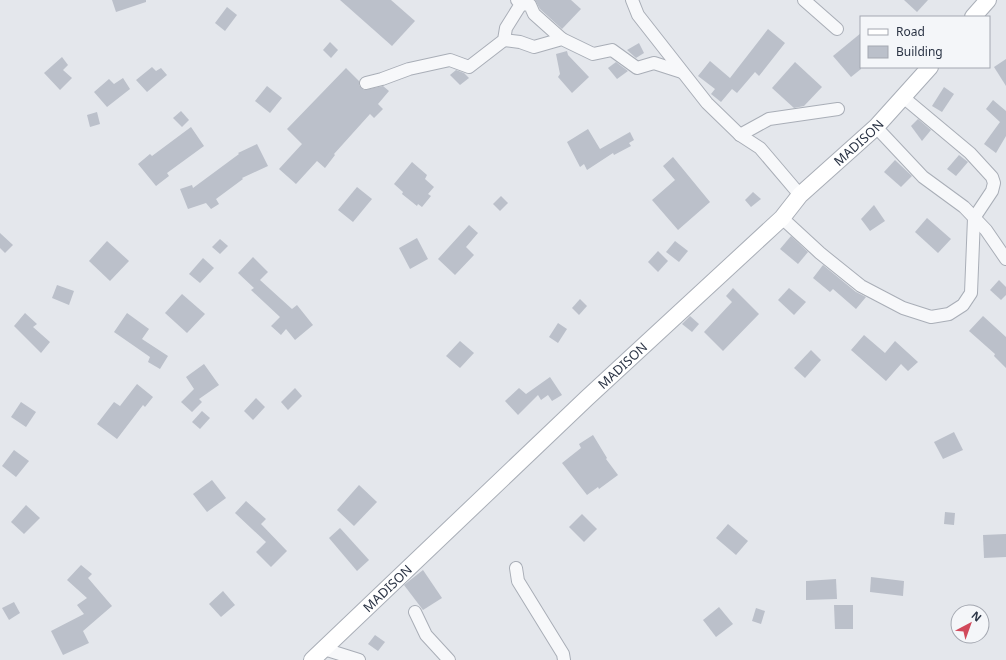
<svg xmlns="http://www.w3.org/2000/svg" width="1006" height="660" viewBox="0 0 1006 660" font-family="'Noto Sans',sans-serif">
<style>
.building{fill:#bbc0ca}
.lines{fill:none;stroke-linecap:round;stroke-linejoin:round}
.street-casing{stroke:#a9aeb7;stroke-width:14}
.secondary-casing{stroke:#a9aeb7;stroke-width:18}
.street{stroke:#f7f8fa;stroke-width:12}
.secondary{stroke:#fff;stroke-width:16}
.labels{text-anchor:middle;stroke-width:3;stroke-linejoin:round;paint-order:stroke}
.street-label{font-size:13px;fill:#2b3445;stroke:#f4f6f9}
</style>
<rect width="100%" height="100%" fill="#e4e7ec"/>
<!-- building -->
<g class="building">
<polygon points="112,0 146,0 146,2 116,12"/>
<polygon points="340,0 391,0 415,21 392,46"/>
<polygon points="535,0 571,0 581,9 562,29 540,9"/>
<polygon points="904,0 928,0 917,12"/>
<polygon points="227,7 237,15 225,31 215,23"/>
<polygon points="768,29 785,43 759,76 755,72 737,93 732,89 721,102 711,94 715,89 698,76 710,61 730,78"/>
<polygon points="861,33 861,69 851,77 833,56"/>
<polygon points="330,42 338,50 331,58 323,50"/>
<polygon points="639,43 644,53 636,58 627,50"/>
<polygon points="567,51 568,55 589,77 572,93 558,77 560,74 556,54"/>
<polygon points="62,57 68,65 63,70 72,78 60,90 44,73"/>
<polygon points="1006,59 1006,86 994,67"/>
<polygon points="616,62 628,71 617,79 608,68"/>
<polygon points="795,62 822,87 804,106 794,108 772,88"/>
<polygon points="152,67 156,71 161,68 167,75 147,92 136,80"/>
<polygon points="346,68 359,81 359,85 364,90 383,86 389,91 378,104 383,109 374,118 370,114 334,154 335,155 325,168 317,161 296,184 279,169 302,144 287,129"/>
<polygon points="456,70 464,73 469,78 460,85 450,75"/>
<polygon points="123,78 130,89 107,107 94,92 109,79 114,84"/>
<polygon points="267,86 282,98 270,113 255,101"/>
<polygon points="944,87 954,94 942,112 932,106"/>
<polygon points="993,100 1006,111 1006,136 996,153 984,144 1000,122 986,109"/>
<polygon points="181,111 189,120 182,127 173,118"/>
<polygon points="97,112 100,124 90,127 87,115"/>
<polygon points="918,119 931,130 922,141 911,126"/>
<polygon points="191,127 204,146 167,173 169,176 156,186 138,164 150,154 152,156"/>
<polygon points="588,129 600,149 630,132 634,140 629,143 631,146 614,155 613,153 587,170 584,164 580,167 567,142"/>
<polygon points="257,144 268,166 242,178 243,179 216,199 219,204 211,209 206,203 188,209 180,189 192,185 193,188 239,154 238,153"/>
<polygon points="959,155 968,162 956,176 947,169"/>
<polygon points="673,157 710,202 678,230 652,200 675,180 663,166"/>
<polygon points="895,160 912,176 901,187 884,172"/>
<polygon points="412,162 427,175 425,179 434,187 428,194 431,196 422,207 418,204 417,206 402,194 403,192 394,184"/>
<polygon points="357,187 372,199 353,222 338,210"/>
<polygon points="753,192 761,199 751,207 745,200"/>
<polygon points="501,196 508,203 500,211 493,204"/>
<polygon points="874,205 885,221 870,231 861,219"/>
<polygon points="927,218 951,239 938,253 915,232"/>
<polygon points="469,225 478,233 466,247 474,255 455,275 438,259"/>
<polygon points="0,233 13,245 5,253 0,248"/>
<polygon points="791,236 808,252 798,264 780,249"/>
<polygon points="417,238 428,259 410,269 399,248"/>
<polygon points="220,239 228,246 220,254 212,247"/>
<polygon points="107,241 129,261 110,281 89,261"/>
<polygon points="675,241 688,251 679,262 666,252"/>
<polygon points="658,251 668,261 658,272 648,262"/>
<polygon points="253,257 268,272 260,280 292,309 297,305 313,325 295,340 286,329 281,335 271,326 280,317 251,290 254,288 238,273"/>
<polygon points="203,258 214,268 200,283 189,274"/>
<polygon points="823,265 856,292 866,297 856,309 833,289 830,292 813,278"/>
<polygon points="999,280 1006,287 1006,295 1001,300 990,290"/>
<polygon points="57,285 74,291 69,305 52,298"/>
<polygon points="733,288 759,314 723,351 704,332 732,302 726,296"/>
<polygon points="789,288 806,302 794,315 778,300"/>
<polygon points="182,294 205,314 187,333 165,313"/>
<polygon points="580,299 587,306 579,315 572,308"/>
<polygon points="25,313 37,324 33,327 50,342 41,353 14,326"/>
<polygon points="127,313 149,329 142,339 168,356 160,369 148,362 150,357 114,332"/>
<polygon points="690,316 699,324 692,332 682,324"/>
<polygon points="983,316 1006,337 1006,368 994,356 995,354 969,331"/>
<polygon points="558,323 567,329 558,343 549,337"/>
<polygon points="864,335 885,353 895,341 918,362 908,371 901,364 886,381 851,350"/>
<polygon points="460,341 474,353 460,368 446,356"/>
<polygon points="811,350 821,360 805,378 794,368"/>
<polygon points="204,364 219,385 199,399 202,402 192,412 181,402 194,389 186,377"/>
<polygon points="550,377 562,395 552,401 548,395 541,400 538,395 518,415 505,401 519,388 526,394"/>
<polygon points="137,384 153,397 145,407 143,405 117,439 97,424 114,402 120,406"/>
<polygon points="295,388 302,396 288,410 281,402"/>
<polygon points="256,398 265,407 253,420 244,411"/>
<polygon points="21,402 36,412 26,427 11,417"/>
<polygon points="202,411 210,418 200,429 192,422"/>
<polygon points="954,432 963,450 943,459 934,442"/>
<polygon points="593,435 607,458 606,459 618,475 599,489 598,487 587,495 562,463 581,448 579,444"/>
<polygon points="14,450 29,461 16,477 2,466"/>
<polygon points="212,480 226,498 207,512 193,494"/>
<polygon points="359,485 377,502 354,526 337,510"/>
<polygon points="246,501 266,519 261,524 287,551 271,567 256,552 266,542 235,513"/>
<polygon points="26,505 40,518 24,534 11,522"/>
<polygon points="945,512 955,513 954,525 944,524"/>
<polygon points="582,514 597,529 584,542 569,527"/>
<polygon points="728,524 748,541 736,555 716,538"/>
<polygon points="340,528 369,560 357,571 329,538"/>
<polygon points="1006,534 1006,557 984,558 983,535"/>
<polygon points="81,565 92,574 88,578 112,606 83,631 89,643 63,655 51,631 84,614 77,605 87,598 67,580"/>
<polygon points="423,570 442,598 423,610 404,585"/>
<polygon points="871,577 904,581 903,596 870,592"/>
<polygon points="836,579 837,599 806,600 806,581"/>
<polygon points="223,591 235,605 221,617 209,604"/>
<polygon points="14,602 20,613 9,620 2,608"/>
<polygon points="834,605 853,605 853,629 835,629"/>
<polygon points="719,607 733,624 716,637 703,620"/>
<polygon points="756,608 765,611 761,624 752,621"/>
<polygon points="375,635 385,642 378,651 368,644"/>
</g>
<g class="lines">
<defs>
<g id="street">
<polyline points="632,0 638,15 707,103 740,135 760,148 800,195"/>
<polyline points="804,0 837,29"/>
<polyline points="521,4 530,5 534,14 562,39"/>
<polyline points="504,40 520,42 534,47 562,39 593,54 612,50 637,68 654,63 682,72"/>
<polyline points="366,83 382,79 409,69 450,60 469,67 504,40 506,28 521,4 517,0"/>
<polyline points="876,127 923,177 964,207 986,230 1006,259"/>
<polyline points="740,135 769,119 838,109"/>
<polyline points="782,218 820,253 861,286 903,308 931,317 949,314 963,305 971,293 974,218 992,191 994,183 992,177 970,153 903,97"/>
<polyline points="516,568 518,581 563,654 564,660"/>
<polyline points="415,612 426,635 449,660"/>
<polyline points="324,649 359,660"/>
</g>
<g id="secondary">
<polyline points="973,17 988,0"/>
<path id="s1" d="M312 660 587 398 782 218 800 195 876 127 930 67"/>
</g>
</defs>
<!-- street casing -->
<use href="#street" class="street-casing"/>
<!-- secondary casing -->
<use href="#secondary" class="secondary-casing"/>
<!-- street -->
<use href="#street" class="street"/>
<!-- secondary -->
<use href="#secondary" class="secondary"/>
</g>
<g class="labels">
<!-- street labels -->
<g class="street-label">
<text dy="5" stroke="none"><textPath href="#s1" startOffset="753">MADISON</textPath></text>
<text dy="5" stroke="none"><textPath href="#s1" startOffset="428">MADISON</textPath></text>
<text dy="5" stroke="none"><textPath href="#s1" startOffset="104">MADISON</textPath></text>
</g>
</g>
<!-- legend -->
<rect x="860" y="16" width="130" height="52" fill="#f4f6f9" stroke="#a4a8b1"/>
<rect x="868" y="29" width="20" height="6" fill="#ffffff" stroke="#a4a8b1"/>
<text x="896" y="36" font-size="12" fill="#2b3445">Road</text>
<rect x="868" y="46" width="20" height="12" fill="#bbc0ca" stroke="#a4a8b1"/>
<text x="896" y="56" font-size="12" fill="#2b3445">Building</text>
<!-- north arrow -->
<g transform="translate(970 624) rotate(41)"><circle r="19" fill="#f4f6f9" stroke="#a4a8b1"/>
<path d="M0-3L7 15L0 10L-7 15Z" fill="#d1495b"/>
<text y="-6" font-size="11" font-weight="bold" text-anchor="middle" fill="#2b3445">N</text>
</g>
</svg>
